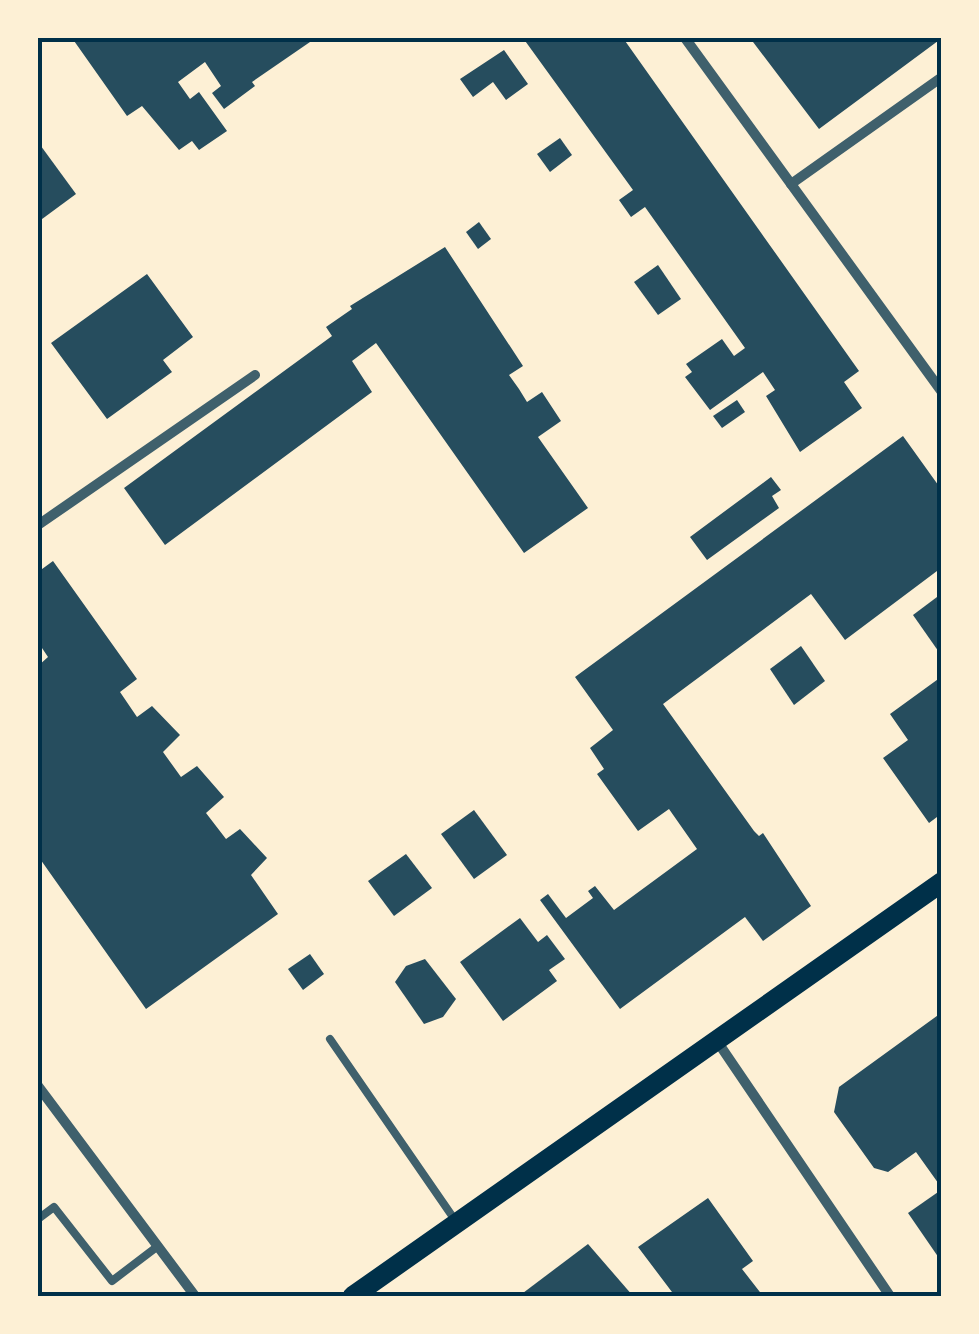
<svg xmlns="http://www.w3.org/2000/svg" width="979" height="1334" viewBox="0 0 979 1334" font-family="Signika,sans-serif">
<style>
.building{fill:#264d5e}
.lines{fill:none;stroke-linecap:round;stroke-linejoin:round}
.service{stroke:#3f606c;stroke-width:8}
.minor{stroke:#3f606c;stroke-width:10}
.secondary{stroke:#003049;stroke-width:20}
.neatline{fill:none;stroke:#003049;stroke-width:4}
</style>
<rect width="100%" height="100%" fill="#fdf0d5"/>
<!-- building -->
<g class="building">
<polygon points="72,38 308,38 310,42 252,82 255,86 224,109 212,93 221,86 205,62 178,82 190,99 199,92 227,131 199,150 192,141 179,150 142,106 127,116"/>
<polygon points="523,38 623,38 859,371 844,382 862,408 800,452 766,396 775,390 763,372 710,410 685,377 692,372 686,364 722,339 734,356 745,348 645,207 631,217 619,200 633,190"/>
<polygon points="750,38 858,38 862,42 867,38 942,38 819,129"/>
<polygon points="504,50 528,84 506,100 493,82 473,97 460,79"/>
<polygon points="560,138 572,155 550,172 537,154"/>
<polygon points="38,142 76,194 38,222"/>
<polygon points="479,222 491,239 478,249 466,232"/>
<polygon points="445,247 523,366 509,375 519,389 527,402 542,392 561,421 538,437 588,508 524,553 376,343 352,361 372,392 165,545 124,488 332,336 326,327 352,309 350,306"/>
<polygon points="658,265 681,299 658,315 634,282"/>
<polygon points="147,274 193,337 163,360 172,372 107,419 51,343"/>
<polygon points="737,400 745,412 722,428 713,416"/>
<polygon points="903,436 941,489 941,568 845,640 811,594 663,704 754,831 759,836 763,833 811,906 763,941 745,917 620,1009 540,900 548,894 566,918 593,898 588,891 595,886 614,910 697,849 669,809 638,831 597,774 604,769 590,748 613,730 575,677"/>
<polygon points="771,477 781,490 772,496 779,508 707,560 690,537"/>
<polygon points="53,561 137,679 120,692 137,717 152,706 180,735 163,752 181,777 197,766 224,797 206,813 226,839 240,829 267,858 251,875 278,914 146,1009 38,856 38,666 48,657 38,642 38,572"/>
<polygon points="941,594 941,655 913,615"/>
<polygon points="801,646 825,681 794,705 770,669"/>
<polygon points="941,677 941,814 929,823 883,758 908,740 890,714"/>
<polygon points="474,810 507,855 474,879 441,834"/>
<polygon points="406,854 432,888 394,916 368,881"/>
<polygon points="520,918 538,942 547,935 565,959 549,970 557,981 503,1021 460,962"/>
<polygon points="310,954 324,974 303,990 288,969"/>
<polygon points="425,959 456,999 443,1017 424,1024 395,982 406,966"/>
<polygon points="941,1013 941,1187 916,1152 888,1172 874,1168 834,1112 839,1087"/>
<polygon points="941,1190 941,1261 908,1213"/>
<polygon points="708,1198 753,1261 742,1269 763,1296 675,1296 638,1247"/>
<polygon points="588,1244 633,1296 519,1296"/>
</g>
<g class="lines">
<!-- service -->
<g class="service">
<polyline points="330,1039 457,1223"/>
<polyline points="38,1219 54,1207 112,1281 158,1246"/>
</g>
<!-- minor -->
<g class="minor">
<polyline points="685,38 942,392"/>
<polyline points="791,184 942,77"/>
<polyline points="38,525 255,375"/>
<polyline points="717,1041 890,1296"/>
<polyline points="38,1086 195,1296"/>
</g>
<!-- secondary -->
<polyline class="secondary" points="353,1296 942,882"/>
</g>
<!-- border -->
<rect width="979" height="1334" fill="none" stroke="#fdf0d5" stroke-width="80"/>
<rect x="40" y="40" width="899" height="1254" class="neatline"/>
</svg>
